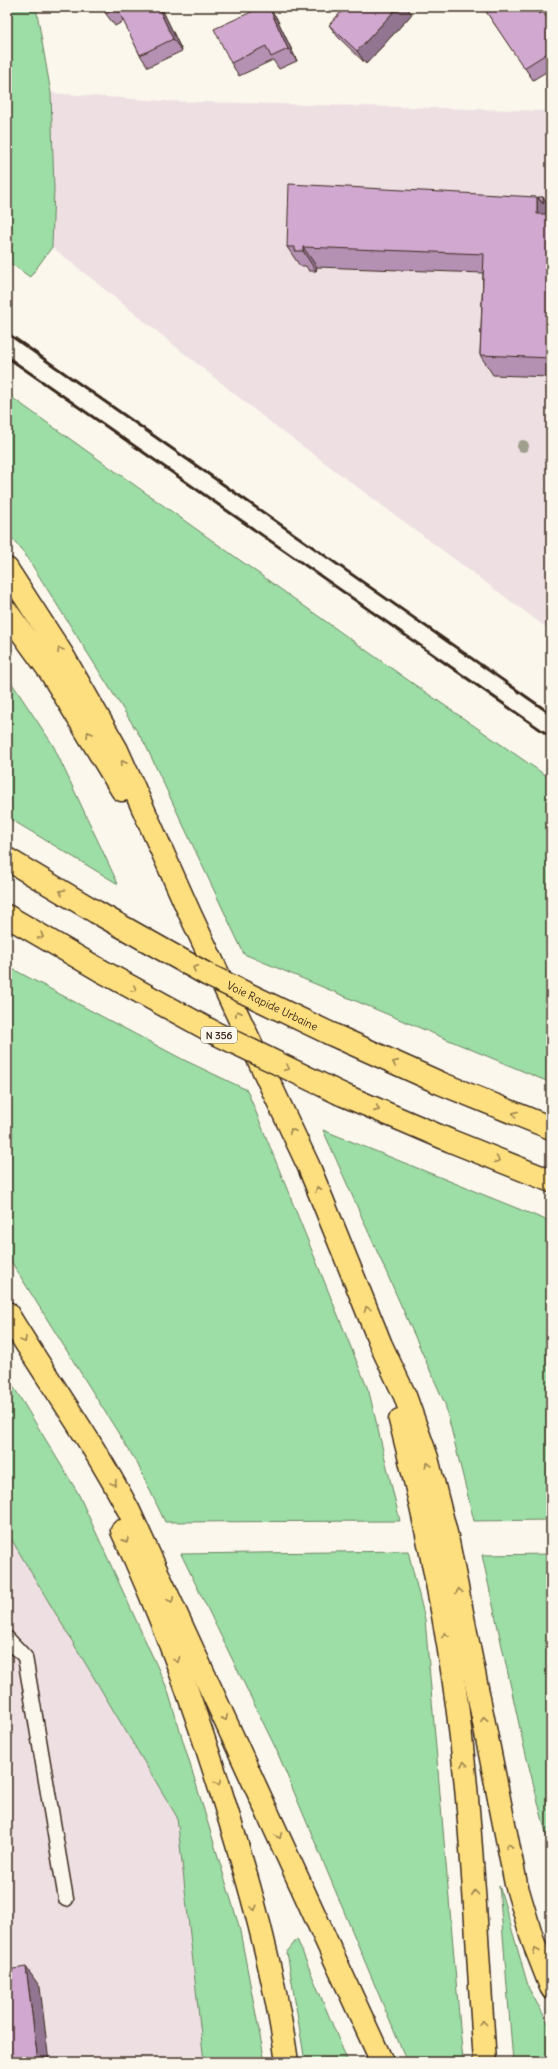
<svg xmlns="http://www.w3.org/2000/svg" width="558" height="2069" viewBox="0 0 558 2069" font-family="Delius,sans-serif">
<style>
.built{fill:#eedfe3}
.green{fill:#9ddda6;stroke:#6c8462}
.lines{fill:none;stroke-linecap:round;stroke-linejoin:round}
.lane-casing{stroke:#3b2a1e;stroke-width:17}
.highway-casing{stroke:#3b2a1e;stroke-width:25}
.lane{stroke:#fbf7ec;stroke-width:14}
.highway{stroke:#fedf80;stroke-width:22}
.rail{stroke:#3b2a1e;stroke-width:3}
.highway-bridge-casing{stroke:#3b2a1e;stroke-width:25;stroke-linecap:butt}
.highway-bridge{stroke:#fedf80;stroke-width:22}
.tree{fill:#9f9f8d}
.wall{fill:#b490b2;stroke:#3b2a1e}
.shaded-wall{fill:#927691;stroke:#3b2a1e}
.building{fill:#d1a8cf;stroke:#3b2a1e}
.oneway{stroke:#9c844f}
.labels{text-anchor:middle;stroke-width:3;stroke-linejoin:round;paint-order:stroke}
.shield{fill:#fbf7ec;stroke:#75685c;stroke-width:1}
.shield-label{font-size:10px;font-weight:bold;fill:#3b2a1e}
.street-label{font-size:11px;fill:#3b2a1e;stroke:#fbf7ec}
</style>
<rect width="100%" height="100%" fill="#fbf7ec"/>
<filter id="ink" filterUnits="userSpaceOnUse"><feTurbulence type="fractalNoise" baseFrequency=".025" numOctaves="2"/><feDisplacementMap in="SourceGraphic" scale="8" xChannelSelector="R" yChannelSelector="G"/><feConvolveMatrix kernelMatrix="1 2 1 2 8 2 1 2 1" color-interpolation-filters="sRGB"/></filter>
<g filter="url(#ink)">
<!-- built -->
<g class="built">
<polygon points="51,93 162,101 551,111 551,631 266,419 52,247 54,189"/>
<polygon points="7,1532 177,1817 204,2062 7,2062"/>
</g>
<!-- green -->
<g class="green">
<polygon points="7,7 36,7 51,93 54,189 52,247 30,277 7,261"/>
<polygon points="7,394 405,678 551,779 551,1083 244,954 145,744 25,554 7,532"/>
<polygon points="7,676 53,745 118,884 7,817"/>
<polygon points="7,966 182,1059 247,1090 369,1392 400,1521 165,1522 137,1463 7,1255"/>
<polygon points="323,1130 551,1222 551,1520 474,1521 445,1404"/>
<polygon points="7,1376 78,1493 167,1688 239,1926 265,2062 204,2062 177,1817 7,1532"/>
<polygon points="408,1551 425,1619 463,2062 407,2062 276,1749 181,1554"/>
<polygon points="551,1554 551,1853 524,1747 482,1555"/>
<polygon points="499,1885 529,1989 551,2028 551,2062 513,2062"/>
<polygon points="297,1939 348,2062 305,2062 287,1952"/>
</g>
<g class="lines">
<defs>
<polyline id="lane" points="7,1638 25,1657 66,1899"/>
<g id="highway">
<polyline points="7,569 62,654 117,750 190,914 309,1167 381,1345 405,1396 427,1458 447,1537 516,1884 533,1941 551,1987"/>
<polyline points="7,612 51,673 122,790"/>
<polyline points="7,859 96,912"/>
<polyline points="7,916 100,970"/>
<polyline points="331,1034 440,1083 551,1128"/>
<polyline points="341,1094 451,1141 551,1181"/>
<path d="M7 1313C47 1379 93 1442 129 1511L382 2062"/>
<path d="M400 1420C429 1533 453 1650 464 1766 474 1865 478 1963 485 2062"/>
<path d="M122 1531C162 1615 192 1701 220 1789 248 1878 274 1969 287 2062"/>
</g>
</defs>
<!-- lane casing -->
<use href="#lane" class="lane-casing"/>
<!-- highway casing -->
<use href="#highway" class="highway-casing"/>
<!-- lane -->
<use href="#lane" class="lane"/>
<!-- highway -->
<use href="#highway" class="highway"/>
<!-- rail -->
<g class="rail">
<polyline points="7,333 551,714"/>
<polyline points="7,357 551,737"/>
</g>
<defs>
<g id="highway-bridge">
<path id="s1" d="M96 912 208 975 331 1034"/>
<polyline points="100,970 215,1033 341,1094"/>
</g>
</defs>
<!-- highway-bridge casing -->
<use href="#highway-bridge" class="highway-bridge-casing"/>
<!-- highway-bridge -->
<use href="#highway-bridge" class="highway-bridge"/>
</g>
<!-- trees -->
<circle class="tree" cx="523" cy="446" r="6"/>
<!-- wall -->
<g class="wall">
<polygon points="103,7 161,7 182,51 148,67 140,55 124,21 115,26 106,14"/>
<polygon points="262,7 269,7 276,17 297,61 279,69 273,60 239,76 231,63"/>
<polygon points="346,7 406,7 412,14 366,64 338,37 329,25"/>
<polygon points="483,7 536,7 541,14 543,12 551,24 551,69 533,80"/>
<polygon points="543,197 551,209 551,377 493,375 480,355 483,273 317,267 316,271 309,271 306,266 300,266 287,247"/>
</g>
<!-- shaded-wall -->
<g class="shaded-wall">
<polygon points="158,7 161,7 182,51 173,39"/>
<polygon points="269,7 276,17 297,61 288,49"/>
<polygon points="398,7 406,7 412,14 366,64 357,51"/>
<polygon points="537,197 543,204 543,197 551,209 551,233 537,214"/>
<polygon points="303,247 317,267 316,271 303,251"/>
<polygon points="26,1967 40,1987 49,2062 38,2062"/>
</g>
<!-- building -->
<g class="building">
<polygon points="103,7 158,7 173,39 140,55 117,8 106,14"/>
<polygon points="262,7 269,7 288,49 271,57 266,46 231,63 214,29"/>
<polygon points="346,7 398,7 357,51 329,25"/>
<polygon points="483,7 536,7 540,14 543,12 551,24 551,51 524,68"/>
<polygon points="289,184 537,197 537,214 551,214 551,358 480,355 484,254 303,247 303,251 295,251 295,247 287,247"/>
<polygon points="538,197 543,197 543,204"/>
<polygon points="26,1967 38,2062 7,2062 7,1970"/>
</g>
<!-- one-way arrows -->
<defs><path id="oneway-chevron" d="M-2-3.5L2.5 0L-2 3.5" fill="none" stroke-width="1.6" stroke-linecap="round" stroke-linejoin="round"/></defs>
<g class="oneway">
<use href="#oneway-chevron" transform="translate(60 650) rotate(-121)"/>
<use href="#oneway-chevron" transform="translate(89 734) rotate(-121)"/>
<use href="#oneway-chevron" transform="translate(123 763) rotate(-116)"/>
<use href="#oneway-chevron" transform="translate(62 892) rotate(-149)"/>
<use href="#oneway-chevron" transform="translate(41 936) rotate(30)"/>
<use href="#oneway-chevron" transform="translate(195 968) rotate(-152)"/>
<use href="#oneway-chevron" transform="translate(134 989) rotate(29)"/>
<use href="#oneway-chevron" transform="translate(238 1013) rotate(-115)"/>
<use href="#oneway-chevron" transform="translate(395 1063) rotate(-156)"/>
<use href="#oneway-chevron" transform="translate(287 1068) rotate(25)"/>
<use href="#oneway-chevron" transform="translate(377 1109) rotate(24)"/>
<use href="#oneway-chevron" transform="translate(515 1114) rotate(-159)"/>
<use href="#oneway-chevron" transform="translate(292 1131) rotate(-115)"/>
<use href="#oneway-chevron" transform="translate(497 1160) rotate(22)"/>
<use href="#oneway-chevron" transform="translate(318 1189) rotate(-113)"/>
<use href="#oneway-chevron" transform="translate(367 1309) rotate(-111)"/>
<use href="#oneway-chevron" transform="translate(24 1340) rotate(59)"/>
<use href="#oneway-chevron" transform="translate(428 1465) rotate(-105)"/>
<use href="#oneway-chevron" transform="translate(114 1483) rotate(62)"/>
<use href="#oneway-chevron" transform="translate(126 1540) rotate(64)"/>
<use href="#oneway-chevron" transform="translate(459 1591) rotate(-101)"/>
<use href="#oneway-chevron" transform="translate(171 1600) rotate(66)"/>
<use href="#oneway-chevron" transform="translate(445 1635) rotate(-100)"/>
<use href="#oneway-chevron" transform="translate(177 1660) rotate(69)"/>
<use href="#oneway-chevron" transform="translate(225 1718) rotate(65)"/>
<use href="#oneway-chevron" transform="translate(484 1719) rotate(-101)"/>
<use href="#oneway-chevron" transform="translate(464 1764) rotate(-96)"/>
<use href="#oneway-chevron" transform="translate(218 1783) rotate(72)"/>
<use href="#oneway-chevron" transform="translate(279 1836) rotate(65)"/>
<use href="#oneway-chevron" transform="translate(509 1846) rotate(-101)"/>
<use href="#oneway-chevron" transform="translate(475 1893) rotate(-94)"/>
<use href="#oneway-chevron" transform="translate(254 1908) rotate(76)"/>
<use href="#oneway-chevron" transform="translate(536 1951) rotate(-112)"/>
<use href="#oneway-chevron" transform="translate(483 2023) rotate(-94)"/>
</g>
</g>
<g class="labels">
<!-- shield labels -->
<rect class="shield" x="201" y="1027" width="36" height="16" rx="3"/>
<g class="shield-label">
<text x="219" y="1039">N 356</text>
</g>
<!-- street labels -->
<g class="street-label">
<text dy="4" stroke="none"><textPath href="#s1" startOffset="200">Voie Rapide Urbaine</textPath></text>
</g>
</g>
<!-- margin -->
<rect width="558" height="2069" fill="none" stroke="#fbf7ec" stroke-width="24"/>
<rect x="12" y="12" width="534" height="2045" fill="none" stroke="#3b2a1e" stroke-width="1.5" filter="url(#ink)"/>
</svg>
